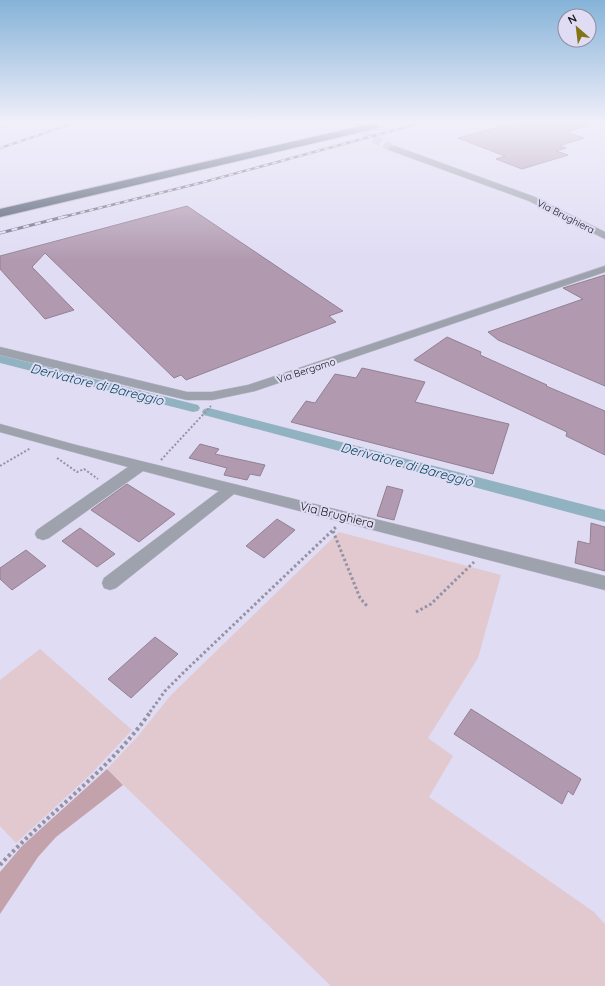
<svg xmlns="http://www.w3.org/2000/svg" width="605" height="986" viewBox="0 0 605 986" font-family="Quicksand,sans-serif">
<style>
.green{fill:#e1c9cf}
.forest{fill:#c4a2ab}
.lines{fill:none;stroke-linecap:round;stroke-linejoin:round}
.canal{fill:#91b2c0;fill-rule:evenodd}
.building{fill:#b19ab0;stroke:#928092}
.street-tunnel{stroke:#c2bed4;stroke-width:8;stroke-dasharray:8 4;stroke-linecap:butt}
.highway-tunnel{stroke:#c2bed4;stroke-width:12;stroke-dasharray:12 5.5;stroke-linecap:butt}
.street-casing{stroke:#bcb8cd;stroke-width:1}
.highway-casing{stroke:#bcb8cd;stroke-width:2}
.path-far3{stroke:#9592a4;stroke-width:1.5;stroke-dasharray:1 1;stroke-linecap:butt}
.path-far2{stroke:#9592a4;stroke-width:2;stroke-dasharray:2 2;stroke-linecap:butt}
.path-far1{stroke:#9592a4;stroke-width:3;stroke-dasharray:2.5 2.5;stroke-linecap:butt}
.path{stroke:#9592a4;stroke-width:4;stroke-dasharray:3 3;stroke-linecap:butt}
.street{fill:#9da2ac;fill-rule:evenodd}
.highway{fill:#525d70;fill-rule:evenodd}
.rail-far1-casing{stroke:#777483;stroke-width:2.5}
.rail-casing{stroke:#777483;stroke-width:3}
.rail-far1{stroke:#e0dcf4;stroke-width:1.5;stroke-dasharray:4.5;stroke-linecap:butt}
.rail{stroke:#e0dcf4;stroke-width:2;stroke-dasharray:6;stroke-linecap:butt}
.labels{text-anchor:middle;stroke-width:4;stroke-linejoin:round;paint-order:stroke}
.far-street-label{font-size:10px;fill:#16141c;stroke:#e0dcf4}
.street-label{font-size:12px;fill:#16141c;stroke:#e0dcf4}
.water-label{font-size:13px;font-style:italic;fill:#01485e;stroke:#e0dcf4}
</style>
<rect width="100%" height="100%" fill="#e0dcf4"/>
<!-- green -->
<g class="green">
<polygon points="339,532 501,575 478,658 428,738 453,756 429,797 594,912 605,924 605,986 331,986 107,769 138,736 171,695"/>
<polygon points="40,649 132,730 90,775 16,843 0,826 0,680"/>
</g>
<!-- forest -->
<polygon class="forest" points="107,769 123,785 56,837 38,857 0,914 0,872 22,846"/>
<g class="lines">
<!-- canal -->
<g class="canal">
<polygon points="0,355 198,405 200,408 198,411 193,412 0,363"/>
<polygon points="209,408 605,510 605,522 204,415 202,412 204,409"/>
</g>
</g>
<!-- building -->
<g class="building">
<polygon points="518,122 590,122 590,125 566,132 584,138 559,146 566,148 556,151 568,155 522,169 496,159 505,156 458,138"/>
<polygon points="187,206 343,311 329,316 336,322 186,380 181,375 174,378 45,253 32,267 74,310 45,319 0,269 0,256"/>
<polygon points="605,275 605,386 498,340 488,332 583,299 563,288"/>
<polygon points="447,337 481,352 480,355 547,385 546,386 605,411 605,455 566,436 567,432 414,360"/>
<polygon points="362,368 425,382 415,402 509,424 493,474 291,422 306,401 315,403 335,374 356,378"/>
<polygon points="200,444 219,449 215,454 265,465 260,476 250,474 247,480 224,475 227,468 189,458"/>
<polygon points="127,484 175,514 139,542 91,510"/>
<polygon points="387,486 403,490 394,520 377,516"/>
<polygon points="277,519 295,530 264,558 246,546"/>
<polygon points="591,523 605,527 605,571 575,563 578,541 590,544"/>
<polygon points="80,528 115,554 97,567 62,541"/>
<polygon points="26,550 46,566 12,590 0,579 0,568"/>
<polygon points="155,637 178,654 131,698 108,679"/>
<polygon points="471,709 581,779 573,795 568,791 562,804 454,734"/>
</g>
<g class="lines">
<!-- street-tunnel -->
<polyline class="street-tunnel" points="357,122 367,135 392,148"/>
<!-- highway-tunnel -->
<polyline class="highway-tunnel" points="374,126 391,122"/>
<defs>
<g id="street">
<polygon points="389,146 395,146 535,197 605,232 605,239 529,201 389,150"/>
<polygon points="605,266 605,272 255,391 212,400 187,400 0,355 0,347 187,392 212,392 248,385"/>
<polygon points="0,424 76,445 605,576 605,590 234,494 116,588 110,590 104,588 102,583 104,578 219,491 143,471 49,538 43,540 37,538 35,534 37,530 128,467 0,432"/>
</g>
<polygon id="highway" points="374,123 378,124 379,126 378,128 0,217 0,209"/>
</defs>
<!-- street casing -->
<use href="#street" class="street-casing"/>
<!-- highway casing -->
<use href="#highway" class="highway-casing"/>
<!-- path-far3 -->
<polyline class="path-far3" points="0,128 17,122"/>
<!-- path-far2 -->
<g class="path-far2">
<polyline points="57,458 77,472 84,469 98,479"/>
<polyline points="161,460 211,406"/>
<polyline points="0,466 31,448"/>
</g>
<!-- path-far1 -->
<g class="path-far1">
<polyline points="333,531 360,598 367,606"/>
<polyline points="416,612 431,604 474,562"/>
<polyline points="150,712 165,691 184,672 336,527"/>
</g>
<!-- path -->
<path class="path" d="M0 865C49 812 110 770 151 711"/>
<!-- street -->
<use href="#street" class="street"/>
<!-- highway -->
<use href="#highway" class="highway"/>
<defs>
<g id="rail-far1">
<polyline points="0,148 77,122"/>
<polyline points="63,217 204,182 424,122"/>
</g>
<polyline id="rail" points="0,233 67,216"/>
</defs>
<!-- rail-far1 casing -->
<use href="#rail-far1" class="rail-far1-casing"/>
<!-- rail casing -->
<use href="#rail" class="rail-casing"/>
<!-- rail-far1 -->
<use href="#rail-far1" class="rail-far1"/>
<!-- rail -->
<use href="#rail" class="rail"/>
</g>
<!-- sky -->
<linearGradient id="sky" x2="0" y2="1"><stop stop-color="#85b3d8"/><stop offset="0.47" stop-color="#f1effa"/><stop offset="1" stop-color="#f1effa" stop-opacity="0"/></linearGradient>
<rect width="605" height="260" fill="url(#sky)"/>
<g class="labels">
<!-- far-street labels -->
<g class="far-street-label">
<text transform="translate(566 216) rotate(27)" y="4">Via Brughiera</text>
<text transform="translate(306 370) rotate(-18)" y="4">Via Bergamo</text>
</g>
<!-- street labels -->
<g class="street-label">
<text transform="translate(337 515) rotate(14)" y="4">Via Brughiera</text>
</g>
<!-- water labels -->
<g class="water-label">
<text transform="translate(97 384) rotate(14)" y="5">Derivatore di Bareggio</text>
<text transform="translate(407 464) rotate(15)" y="5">Derivatore di Bareggio</text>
</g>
</g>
<!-- north arrow -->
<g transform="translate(577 28) rotate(332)"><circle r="19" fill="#e0dcf4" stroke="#8f8c9e"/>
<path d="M0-3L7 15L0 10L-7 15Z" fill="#827315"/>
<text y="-6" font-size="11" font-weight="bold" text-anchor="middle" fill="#16141c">N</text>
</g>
</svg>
